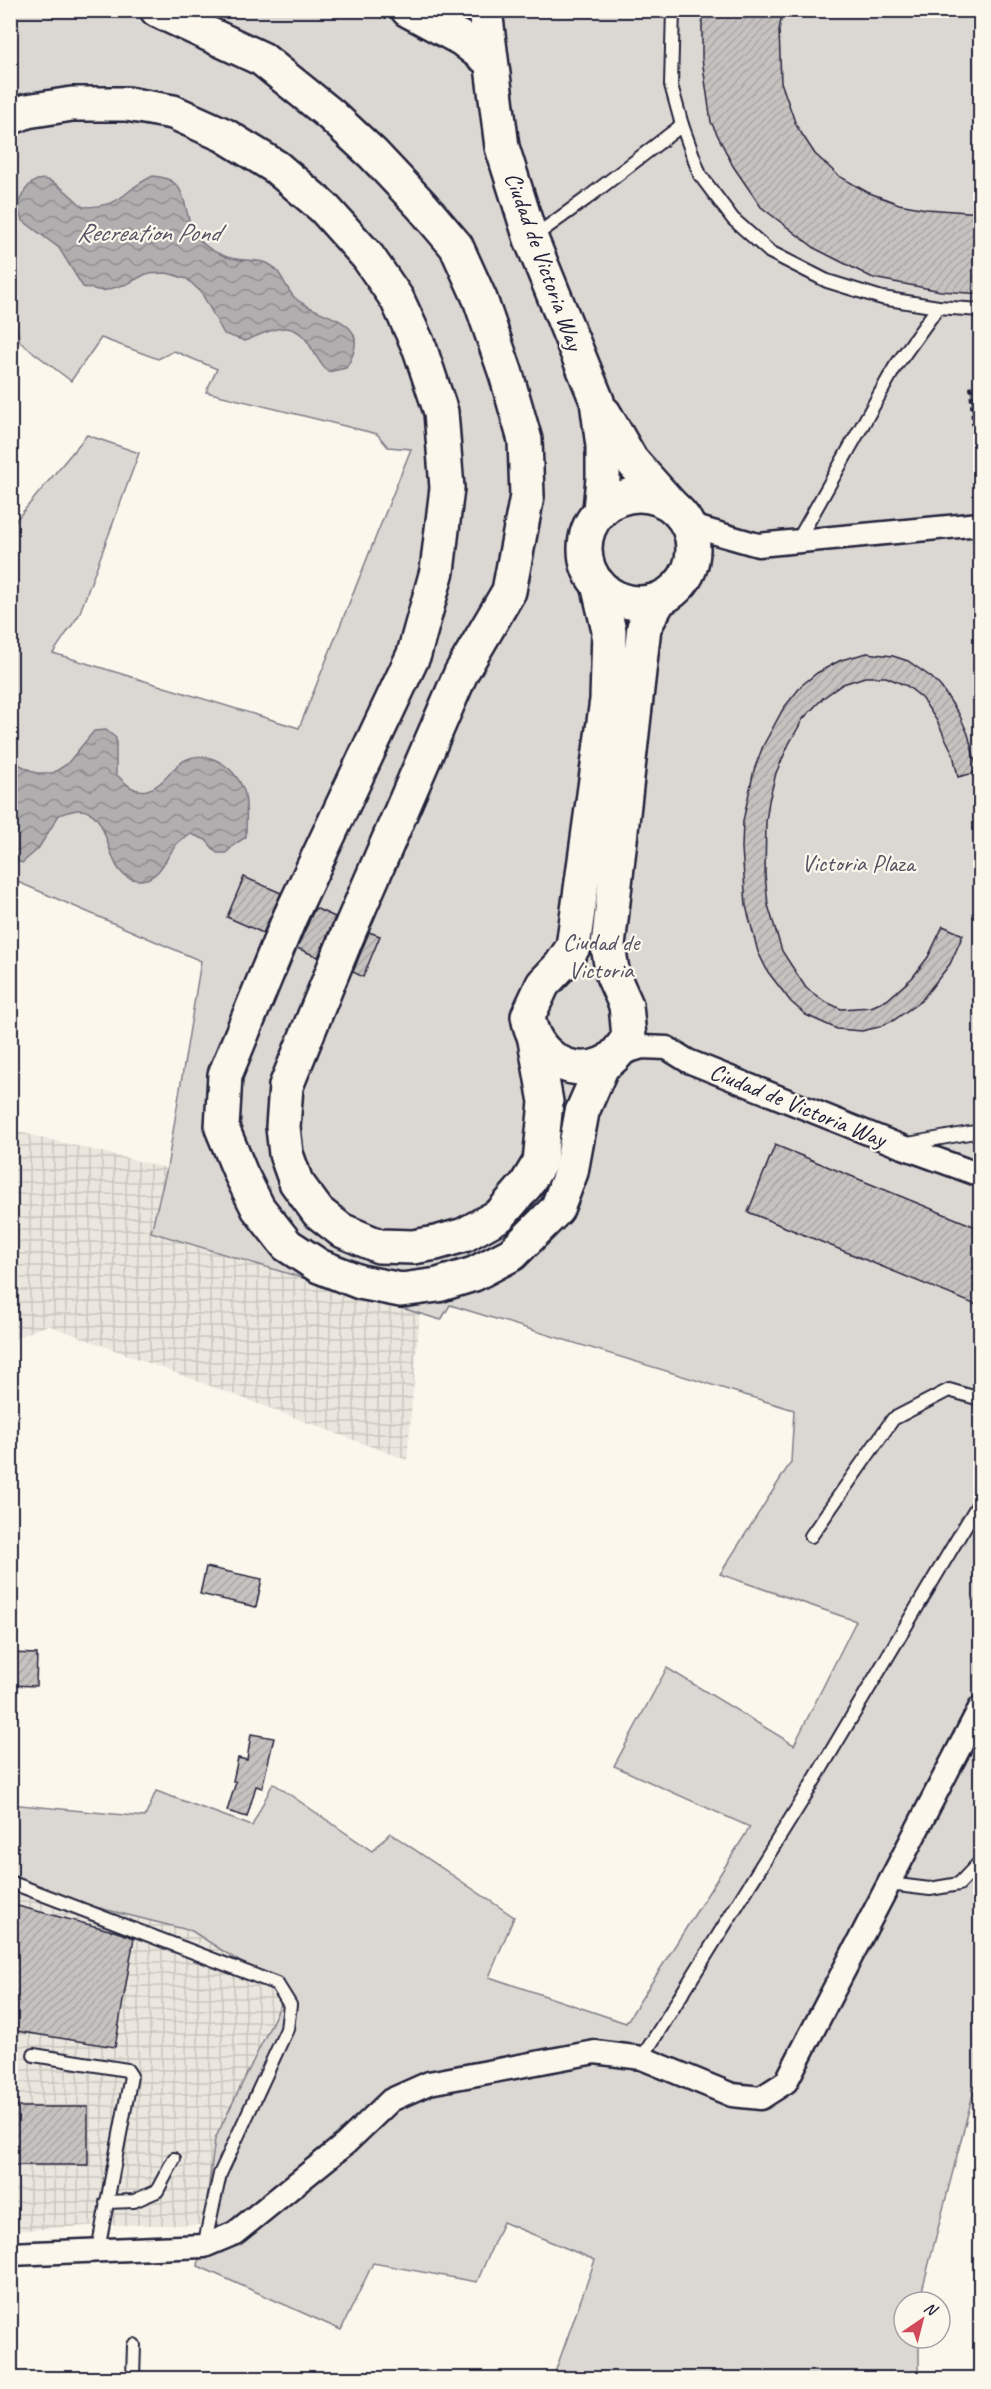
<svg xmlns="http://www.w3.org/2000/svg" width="991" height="2389" viewBox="0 0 991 2389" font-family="Caveat,sans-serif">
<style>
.industrial{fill:url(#industrial-grid)}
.park{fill:#dbd8d3;stroke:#7e7d87;stroke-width:1.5}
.water{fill:url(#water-waves);stroke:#787681;stroke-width:1.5}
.building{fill:url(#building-hatch);stroke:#22223b;stroke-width:1.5}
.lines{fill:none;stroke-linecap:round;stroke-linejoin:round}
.service-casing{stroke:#22223b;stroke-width:16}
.minor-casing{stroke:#22223b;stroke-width:27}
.secondary-casing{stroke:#22223b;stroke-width:38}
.motorway-casing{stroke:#22223b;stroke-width:38}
.path{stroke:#22223b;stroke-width:4;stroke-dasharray:4.5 4.5;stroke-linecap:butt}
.service{stroke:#fbf7ec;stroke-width:12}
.minor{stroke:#fbf7ec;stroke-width:22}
.secondary{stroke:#fbf7ec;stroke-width:33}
.motorway{stroke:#fbf7ec;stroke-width:33}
.labels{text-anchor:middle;stroke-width:4.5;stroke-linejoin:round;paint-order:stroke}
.street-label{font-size:24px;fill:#22223b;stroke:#fbf7ec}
.park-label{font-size:24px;fill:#505061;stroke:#fbf7ec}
.water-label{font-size:26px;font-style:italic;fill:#545364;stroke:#fbf7ec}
</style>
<defs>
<pattern id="industrial-grid" width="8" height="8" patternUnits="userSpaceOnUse" patternTransform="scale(1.5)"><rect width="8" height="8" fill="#ebe7df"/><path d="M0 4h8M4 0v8" fill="none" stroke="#c9c6c0"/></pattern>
<pattern id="water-waves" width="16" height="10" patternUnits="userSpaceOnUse" patternTransform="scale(1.5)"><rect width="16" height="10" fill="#b1aeb0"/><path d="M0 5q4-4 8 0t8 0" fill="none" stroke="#908d90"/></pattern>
<pattern id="building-hatch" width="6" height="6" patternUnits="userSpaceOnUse" patternTransform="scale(1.5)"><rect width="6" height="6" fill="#c6c2c0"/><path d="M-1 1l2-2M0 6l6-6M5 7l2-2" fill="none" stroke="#aaa6a6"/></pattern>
</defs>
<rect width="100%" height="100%" fill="#fbf7ec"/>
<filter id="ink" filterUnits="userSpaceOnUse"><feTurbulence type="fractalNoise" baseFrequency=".0167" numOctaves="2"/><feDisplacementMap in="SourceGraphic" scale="12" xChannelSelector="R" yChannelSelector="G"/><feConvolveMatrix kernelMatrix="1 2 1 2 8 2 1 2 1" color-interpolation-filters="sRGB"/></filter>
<g filter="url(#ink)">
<!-- industrial -->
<g class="industrial">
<polygon points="11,1130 167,1168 152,1232 420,1313 407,1460 48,1325 11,1340"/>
<polygon points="10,1886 192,1931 288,1992 215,2139 204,2225 102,2225 11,2231"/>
</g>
<!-- park -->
<polygon class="park" points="11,11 980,11 980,2067 919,2302 904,2302 904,2338 919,2338 919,2378 553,2378 595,2260 503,2222 477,2282 373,2263 341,2330 198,2266 215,2139 287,1992 192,1931 11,1886 10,1804 145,1817 156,1791 252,1826 273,1783 372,1851 390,1833 514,1917 489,1977 626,2023 750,1827 614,1766 667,1668 794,1745 856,1621 720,1574 791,1462 794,1410 450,1305 441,1320 151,1232 167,1168 201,961 11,879 11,526 87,435 139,453 79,615 53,653 299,728 411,449 388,447 377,434 206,392 217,369 174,351 158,359 101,338 71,381 20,342 10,298"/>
<!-- water -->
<g class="water">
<path d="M153 176C194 179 179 212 197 237 204 246 212 251 222 255 238 263 254 258 267 263 282 270 284 287 295 298 320 320 378 317 346 368L328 372C319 363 316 355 309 344 292 316 269 331 245 341L224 334 201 292 187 279 167 273 146 274 127 284 103 291 83 287 59 248 22 220 17 207C35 159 57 183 83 207 127 206 120 191 153 176Z"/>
<polygon points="980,383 980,443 974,441 971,387"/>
<path d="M106 730 116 738V774C125 783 134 793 147 790 162 786 168 773 179 764 203 745 235 765 244 791 248 804 246 823 246 837L235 844 226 853H217L206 840 191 834C185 837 179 840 176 845 166 857 160 879 141 880 99 882 117 807 77 810 71 811 64 813 59 815L38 849 22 863 11 859V819L15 811 18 798 11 787V750L18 764 36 773H53L67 764 94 731Z"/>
</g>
<!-- building -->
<g class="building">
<polygon points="702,10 783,10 779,30 781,82 796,125 815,154 839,176 867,192 899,204 926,209 981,213 981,294 941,291 873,278 816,249 761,207 733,166 711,122 702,59"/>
<polygon points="867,653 893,656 908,661 931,677 941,687 959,714 968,734 978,772 958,777 953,754 937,721 921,697 907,686 886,677 865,677 843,684 823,698 803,719 789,744 776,773 769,801 766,822 765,874 768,905 782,951 806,988 824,1001 841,1009 871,1007 887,1000 912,978 928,957 943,926 963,935 950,964 921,1001 894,1020 879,1027 862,1031 837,1029 806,1015 791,1002 768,972 758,952 746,906 742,848 743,821 754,770 763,746 783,709 802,685 817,673 841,660"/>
<polygon points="244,877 281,893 263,933 227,917"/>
<polygon points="315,908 335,917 318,957 297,948"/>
<polygon points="369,932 380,936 363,977 353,972"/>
<polygon points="775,1145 981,1229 981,1307 748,1212"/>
<polygon points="206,1567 262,1579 256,1607 200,1594"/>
<polygon points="10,1653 37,1654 36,1686 10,1685"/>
<polygon points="251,1734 274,1738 262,1788 256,1786 247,1817 227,1811 236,1782 233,1781 238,1758 247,1760"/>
<polygon points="10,1904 117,1932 134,1938 115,2047 10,2030"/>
<rect x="11" y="2107" width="77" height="58"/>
</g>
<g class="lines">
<defs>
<g id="service">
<polyline points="673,10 671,85 682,125 700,175 733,219 770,252 827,281 882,298 938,307 980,310"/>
<polyline points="532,238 586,199 682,125"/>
<polyline points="797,542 895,367 938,307"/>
<polyline points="908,1144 980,1131"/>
<polyline points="811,1536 893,1419 949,1390 980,1399"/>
<polyline points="10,1882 277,1984 290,2005 287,2029 220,2174 204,2246"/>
<polyline points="889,1884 930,1889 959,1884 980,1862"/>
<polyline points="34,2055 127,2070 131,2076 98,2250"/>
<polyline points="642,2058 803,1799 980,1501"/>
<polyline points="106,2202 134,2201 157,2191 174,2159"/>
<polyline points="133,2378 134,2345"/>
</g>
<g id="minor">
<polyline points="688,525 758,545 980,524"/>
<polyline points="616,1055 642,1047 667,1048 688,1061 900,1146 980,1175"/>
<polyline points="10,2254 204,2246 235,2233 345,2144 391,2100 429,2083 595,2052 642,2058 732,2095 761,2098 786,2082 980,1708"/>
</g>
<g id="secondary">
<polyline points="408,10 462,39 489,60"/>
<polyline points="485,10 502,147 531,239 597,401 603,446 603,478 600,510"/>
<polyline points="604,413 631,460 670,504"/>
<circle cx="639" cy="549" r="54"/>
<path d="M598 584 609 631 607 700 573 947 561 965 543 984 528 1016C533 1051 566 1079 603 1064 615 1059 622 1047 629 1037L626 1005 613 976 608 946 644 627 659 600"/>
</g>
<g id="motorway">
<polyline points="157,10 262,59 330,114 373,154 422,206 456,246 480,299 506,374 525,440 527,496 509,591 461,673 348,934 286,1086 283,1127 286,1154 296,1182 318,1212 341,1230 379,1246 413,1247 436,1243 464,1235 500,1215 526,1185 540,1162 546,1102 535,1040"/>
<polyline points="10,118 27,111 72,104 127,104 173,112 224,135 276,167 324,208 368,257 397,299 420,349 441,412 447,488 437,571 414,654 290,917 225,1075 222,1128 241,1174 258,1208 287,1245 319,1266 360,1282 401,1290 438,1285 474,1274 512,1254 557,1209 571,1172 582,1112 603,1064"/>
</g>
</defs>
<!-- service casing -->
<use href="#service" class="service-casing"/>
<!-- minor casing -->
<use href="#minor" class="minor-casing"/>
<!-- secondary casing -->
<use href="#secondary" class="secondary-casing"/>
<!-- motorway casing -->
<use href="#motorway" class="motorway-casing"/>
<!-- path -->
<polyline class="path" points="980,383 971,387 974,441 980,443"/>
<!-- service -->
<use href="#service" class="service"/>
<!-- minor -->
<use href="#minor" class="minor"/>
<!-- secondary -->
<use href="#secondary" class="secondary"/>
<!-- motorway -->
<use href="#motorway" class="motorway"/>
</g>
</g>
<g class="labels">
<!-- street labels -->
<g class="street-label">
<text transform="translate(544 261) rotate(70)" y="8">Ciudad de Victoria Way</text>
<text transform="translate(798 1105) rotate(22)" y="8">Ciudad de Victoria Way</text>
</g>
<!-- park labels -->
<g class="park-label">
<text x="858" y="871">Victoria Plaza</text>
<text x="601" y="950">Ciudad de<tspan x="601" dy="28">Victoria</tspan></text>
</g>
<!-- water labels -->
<g class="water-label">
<text x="148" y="241">Recreation Pond</text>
</g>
</g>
<!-- margin -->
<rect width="991" height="2389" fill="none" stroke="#fbf7ec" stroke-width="36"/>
<rect x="18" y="18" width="955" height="2353" fill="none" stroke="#22223b" stroke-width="2" filter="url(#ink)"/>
<!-- north arrow -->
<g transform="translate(922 2320) rotate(35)"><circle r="28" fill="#fbf7ec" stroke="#a4a2a5" stroke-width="1.5"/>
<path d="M0-4.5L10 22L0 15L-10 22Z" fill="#d1495b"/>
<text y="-9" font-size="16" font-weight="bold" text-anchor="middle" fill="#22223b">N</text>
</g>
</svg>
